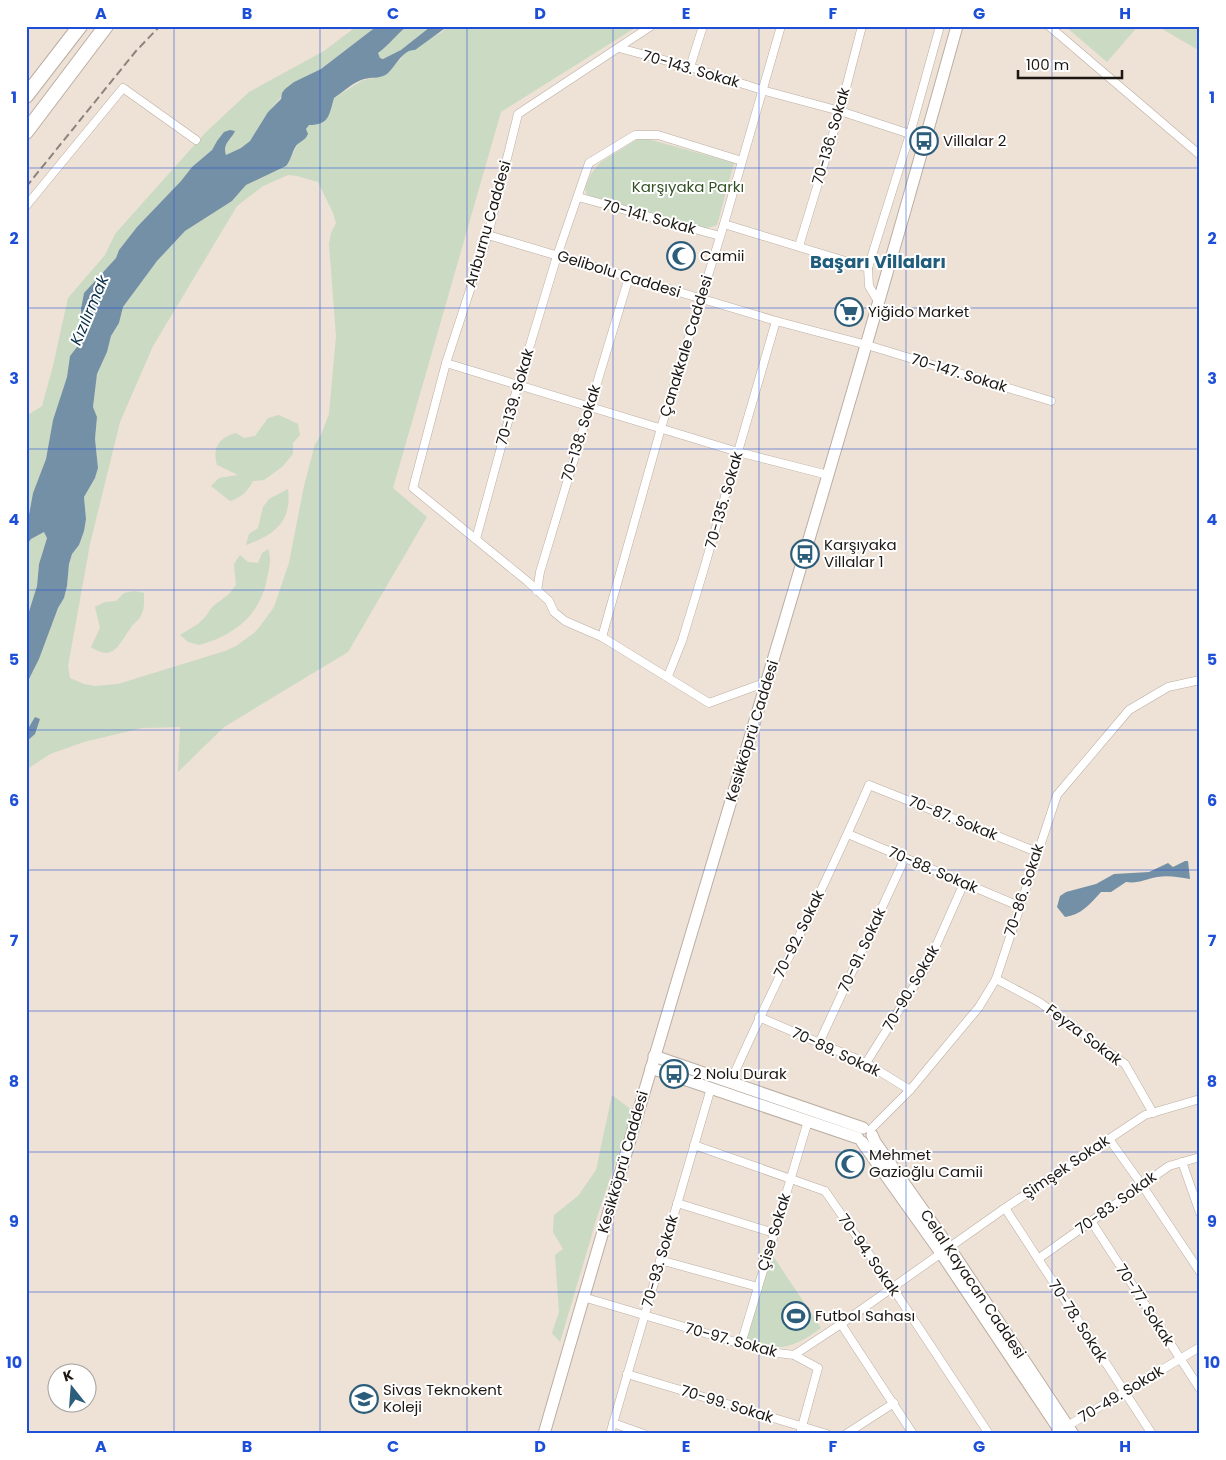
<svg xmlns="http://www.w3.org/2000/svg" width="1226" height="1460" viewBox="0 0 1226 1460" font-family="Poppins,sans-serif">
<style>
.green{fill:#cadac3;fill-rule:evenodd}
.water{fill:#7390a6}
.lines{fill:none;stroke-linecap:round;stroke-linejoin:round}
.street-casing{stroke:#bbaea3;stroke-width:9}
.secondary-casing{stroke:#bbaea3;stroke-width:13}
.highway-casing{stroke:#bbaea3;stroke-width:16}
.street{stroke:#fff;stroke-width:8}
.secondary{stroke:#fff;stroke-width:11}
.highway{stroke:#fff;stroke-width:14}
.rail{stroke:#8e847c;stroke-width:2;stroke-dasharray:8 4;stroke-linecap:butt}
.grid{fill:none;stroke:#1d4ed8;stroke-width:1;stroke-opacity:0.55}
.labels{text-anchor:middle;stroke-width:4;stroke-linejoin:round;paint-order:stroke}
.street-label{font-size:15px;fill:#1c1713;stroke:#fff}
.poi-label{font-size:15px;fill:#1c1713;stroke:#fff;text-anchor:start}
.park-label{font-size:15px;fill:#345125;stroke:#fff}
.water-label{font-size:16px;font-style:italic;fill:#082e47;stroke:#fff}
.quarter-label{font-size:18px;font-weight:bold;fill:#205c7c;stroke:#fff}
.neatline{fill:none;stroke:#1d4ed8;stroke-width:2}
.grid-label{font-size:16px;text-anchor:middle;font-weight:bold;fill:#1d4ed8}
</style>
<rect width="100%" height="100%" fill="#eee1d5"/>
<!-- green -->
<g class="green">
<path d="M357 26H377L321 69 294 82 268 112 250 141 241 148 226 155C223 146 227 143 233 136L217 141 212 150 192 167 181 181 137 227 119 250 116 258 84 293 81 309 82 338 80 343 70 356 67 377 53 420 46 459 33 493 26 531V416L42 406 53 366 68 298 105 255 115 234 206 132 249 92 324 51Z"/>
<path d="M432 26C419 33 394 62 380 58L378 53C389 45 396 36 406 27Z"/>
<path d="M448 26H638L501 112 393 488 427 517 348 652 224 727 178 772 180 727 142 728 84 742 50 754 26 770V742L38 729 29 727 26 728V685L39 659 58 608 64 598 67 586 69 564 72 554 79 545 86 519 84 497 95 478 98 468 95 439 97 417 93 407 97 374 107 352 111 336 119 323 123 307 157 261 185 231 232 201 246 185 286 166 309 124C329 125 330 115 334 98L363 80 381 77 401 59 403 54 442 32ZM288 175 297 176 318 182 333 213 336 223 331 233 329 244 336 336 329 414 321 435 315 444 304 486 289 563 274 607 261 625 254 633 236 646 225 651 118 684 95 686 84 684 70 678 68 666 90 544 120 422 153 346 237 206 263 186Z"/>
<polygon points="1065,26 1138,26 1107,62"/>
<polygon points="1157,26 1200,26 1200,51"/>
<polygon points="648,139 734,163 717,225 704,229 587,195 585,188 591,174 601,162 636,140"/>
<path d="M279 415 298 424 300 435 293 443V454L282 467 264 480 253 481C247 492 242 497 230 501L211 486 219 478 238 475 217 465C212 447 219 438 236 433L244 438 255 436 268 418Z"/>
<path d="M288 489C292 522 274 535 246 545L249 534 258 528 263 507 269 499Z"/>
<polygon points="44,532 47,537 39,564 37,586 26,621 26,546 31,539"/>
<path d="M268 549C272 559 269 568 267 579 259 617 234 635 199 645L188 642 180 635 198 624 206 616 212 607 229 594 236 585 234 564 240 555 248 562 258 563 262 553Z"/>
<path d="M134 591 144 593C144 603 145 612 138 620 135 623 132 625 130 629 118 645 114 662 91 647L100 628 95 607 105 602 116 601 124 593Z"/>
<polygon points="612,1095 633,1111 598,1214 560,1342 552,1333 559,1312 555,1255 563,1249 553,1232 554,1215 578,1196 596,1170"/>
<path d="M771 1253 821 1328C795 1347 776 1355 746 1338Z"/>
</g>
<!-- water -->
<g class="water">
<path d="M377 26H407C396 35 390 44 378 53L380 58 383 59 401 50 430 27 448 26 415 50C403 49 396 66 387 74 380 79 372 77 364 79 353 82 343 92 334 98 329 116 329 125 309 125L306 129 308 134C305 141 300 141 296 146 292 152 291 160 286 166L246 185 232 201 185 231 157 261 123 307 119 323 111 336 107 352 97 374 93 407 97 417 95 439 98 468 95 478 84 497 86 519 84 531 79 545 72 554 69 564 67 586 64 598 58 608 39 659 26 685V621L37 586 39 564 47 538 44 532 31 539 26 546V531L33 493 46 459 53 420 67 377 70 356 80 343 82 338 81 309 84 293 116 258 119 250 137 227 181 181 192 167 212 150 217 141 224 132 230 130 235 131C231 140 222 144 226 155L241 148 250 141 268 112 281 99 282 93 285 89 294 82 321 69Z"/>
<polygon points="35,717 40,719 35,734 26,742 26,728 29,727"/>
<path d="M1185 861H1188L1190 879C1179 877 1168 875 1157 877 1146 879 1138 884 1126 882L1111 892H1101C1090 904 1081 915 1065 917L1057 907 1060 896 1066 892 1096 884 1114 874 1149 872 1168 863 1173 867Z"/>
</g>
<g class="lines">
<defs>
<g id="street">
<polyline points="651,26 518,114 488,235 446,363 413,488 527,581 549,601 554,612 565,621 602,637 709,703 767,682"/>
<polyline points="1049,26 1200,155"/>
<polyline points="619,48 690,67 762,90 840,111 910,134"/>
<polyline points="690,67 703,26"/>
<polyline points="578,197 720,236"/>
<polyline points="26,206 123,88 196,140"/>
<polyline points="724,224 868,268 869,286 879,303"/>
<polyline points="488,235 776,321 867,345 1051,401"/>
<polyline points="799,246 840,111 862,26"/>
<polyline points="868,268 910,134 940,26"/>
<polyline points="446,363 738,452 828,475"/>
<polyline points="476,539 518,385 557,256 589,163 635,135 658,135 742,161"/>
<polyline points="537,591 540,572 629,277"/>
<polyline points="602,637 661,428 724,224 781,26"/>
<polyline points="668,676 682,641 703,572 776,321"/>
<polyline points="848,834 1019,906"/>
<polyline points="996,979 1039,1002 1125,1064 1153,1113"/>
<polyline points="759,1017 866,1063 910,1090"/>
<polyline points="819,1043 905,858"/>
<polyline points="866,1063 928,964 964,883"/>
<path d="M730 1083C774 983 826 886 869 785L1037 852"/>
<polyline points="870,1130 910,1090 979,1007 996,979 1057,795 1129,710 1168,687 1200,680"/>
<polyline points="1109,1139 1142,1185 1200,1272"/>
<polyline points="694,1145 825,1191 892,1287 989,1434"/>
<polyline points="1182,1162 1200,1213"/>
<polyline points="677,1203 774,1233"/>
<polyline points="1005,1208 1152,1434"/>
<polyline points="1091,1221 1200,1389"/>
<polyline points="1038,1259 1169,1166 1200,1157"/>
<polyline points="660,1260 758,1287"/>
<polyline points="583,1297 769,1352 794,1355 841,1324 1005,1208 1145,1115 1200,1099"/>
<polyline points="841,1324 913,1434"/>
<polyline points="741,1344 808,1121"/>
<polyline points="794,1355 818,1368 800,1434"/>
<polyline points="627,1374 827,1434"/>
<polyline points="613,1423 644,1434"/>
<polyline points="610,1434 711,1088"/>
<polyline points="846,1434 894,1403"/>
<polyline points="1054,1434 1200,1347"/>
</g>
<g id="secondary">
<polyline points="654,1056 863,1128"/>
<polyline points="651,1068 858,1138"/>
<polyline points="872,1135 875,1142 949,1247 1073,1434"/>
<polyline points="862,1142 941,1253 1062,1434"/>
<path d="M544 1434C679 964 826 498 957 26"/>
</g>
<g id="highway">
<polyline points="26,96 80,26"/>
<polyline points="26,132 106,26"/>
</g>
</defs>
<!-- street casing -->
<use href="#street" class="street-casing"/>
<!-- secondary casing -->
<use href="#secondary" class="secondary-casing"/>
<!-- highway casing -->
<use href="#highway" class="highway-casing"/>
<!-- street -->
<use href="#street" class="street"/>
<!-- secondary -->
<use href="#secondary" class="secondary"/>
<!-- highway -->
<use href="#highway" class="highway"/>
<!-- rail -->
<polyline class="rail" points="26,187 136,51 160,26"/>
</g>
<!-- grid -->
<path class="grid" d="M174 26V1434M320 26V1434M467 26V1434M613 26V1434M759 26V1434M906 26V1434M1052 26V1434M26 168H1200M26 308H1200M26 449H1200M26 590H1200M26 730H1200M26 870H1200M26 1011H1200M26 1152H1200M26 1292H1200"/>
<!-- icons -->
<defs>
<symbol id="bus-ring" viewBox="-11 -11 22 22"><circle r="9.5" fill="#fff" stroke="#2c5e7b" stroke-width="1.5"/><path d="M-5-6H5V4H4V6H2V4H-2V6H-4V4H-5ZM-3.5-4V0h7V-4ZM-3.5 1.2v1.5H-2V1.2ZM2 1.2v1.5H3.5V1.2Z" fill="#2c5e7b"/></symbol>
<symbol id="mosque-ring" viewBox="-11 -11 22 22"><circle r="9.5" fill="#fff" stroke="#2c5e7b" stroke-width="1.5"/><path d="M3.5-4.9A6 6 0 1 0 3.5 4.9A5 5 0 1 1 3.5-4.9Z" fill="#2c5e7b"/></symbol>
<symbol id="supermarket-ring" viewBox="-11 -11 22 22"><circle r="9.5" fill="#fff" stroke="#2c5e7b" stroke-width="1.5"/><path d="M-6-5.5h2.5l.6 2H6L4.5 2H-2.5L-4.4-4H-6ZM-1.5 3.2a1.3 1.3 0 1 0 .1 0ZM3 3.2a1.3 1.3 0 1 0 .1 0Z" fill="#2c5e7b"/></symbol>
<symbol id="stadium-ring" viewBox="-11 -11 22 22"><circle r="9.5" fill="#fff" stroke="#2c5e7b" stroke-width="1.5"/><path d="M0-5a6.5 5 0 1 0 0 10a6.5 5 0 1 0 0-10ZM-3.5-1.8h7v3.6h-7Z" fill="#2c5e7b"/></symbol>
<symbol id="school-ring" viewBox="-11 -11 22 22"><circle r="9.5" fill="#fff" stroke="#2c5e7b" stroke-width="1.5"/><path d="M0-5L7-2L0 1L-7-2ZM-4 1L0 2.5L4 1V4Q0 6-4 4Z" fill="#2c5e7b"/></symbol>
</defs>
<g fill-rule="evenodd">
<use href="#bus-ring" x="908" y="125" width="32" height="32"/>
<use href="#mosque-ring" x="665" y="240" width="32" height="32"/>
<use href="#supermarket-ring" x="833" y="296" width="32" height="32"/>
<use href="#bus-ring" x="789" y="538" width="32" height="32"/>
<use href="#bus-ring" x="658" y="1058" width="32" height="32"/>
<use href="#mosque-ring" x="834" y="1148" width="32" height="32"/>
<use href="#stadium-ring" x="780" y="1300" width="32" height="32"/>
<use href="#school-ring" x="348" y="1383" width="32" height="32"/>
</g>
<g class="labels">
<!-- street labels -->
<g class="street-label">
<text transform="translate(691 69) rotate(16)" y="5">70-143. Sokak</text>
<text transform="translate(831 136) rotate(-74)" y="5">70-136. Sokak</text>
<text transform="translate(649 217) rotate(15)" y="5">70-141. Sokak</text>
<text transform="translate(488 224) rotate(-74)" y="5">Arıburnu Caddesi</text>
<text transform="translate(619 274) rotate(17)" y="5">Gelibolu Caddesi</text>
<text transform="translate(686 346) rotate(-73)" y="5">Çanakkale Caddesi</text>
<text transform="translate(959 373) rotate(17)" y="5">70-147. Sokak</text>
<text transform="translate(515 397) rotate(-74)" y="5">70-139. Sokak</text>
<text transform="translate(581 433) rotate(-73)" y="5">70-138. Sokak</text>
<text transform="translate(724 500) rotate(-74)" y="5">70-135. Sokak</text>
<text transform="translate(752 731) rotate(-73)" y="5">Kesikköprü Caddesi</text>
<text transform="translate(953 818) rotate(22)" y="5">70-87. Sokak</text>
<text transform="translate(933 870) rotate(23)" y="5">70-88. Sokak</text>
<text transform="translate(1024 890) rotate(-72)" y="5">70-86. Sokak</text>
<text transform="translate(799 934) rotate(-64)" y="5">70-92. Sokak</text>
<text transform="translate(862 950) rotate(-65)" y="5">70-91. Sokak</text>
<text transform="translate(911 988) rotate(-60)" y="5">70-90. Sokak</text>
<text transform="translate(1084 1035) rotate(37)" y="5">Feyza Sokak</text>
<text transform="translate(836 1052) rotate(25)" y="5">70-89. Sokak</text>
<text transform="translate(623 1162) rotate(-74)" y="5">Kesikköprü Caddesi</text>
<text transform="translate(1066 1167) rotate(-34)" y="5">Şimşek Sokak</text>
<text transform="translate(1116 1203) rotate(-36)" y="5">70-83. Sokak</text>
<text transform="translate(774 1232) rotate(-73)" y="5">Çise Sokak</text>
<text transform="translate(869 1255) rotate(55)" y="5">70-94. Sokak</text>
<text transform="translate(660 1261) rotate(-74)" y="5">70-93. Sokak</text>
<text transform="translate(973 1284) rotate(56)" y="5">Celal Kayacan Caddesi</text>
<text transform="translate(1145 1305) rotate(57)" y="5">70-77. Sokak</text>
<text transform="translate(1078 1321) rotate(57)" y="5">70-78. Sokak</text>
<text transform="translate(731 1340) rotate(15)" y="5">70-97. Sokak</text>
<text transform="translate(1121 1394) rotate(-31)" y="5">70-49. Sokak</text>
<text transform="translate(727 1404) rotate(17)" y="5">70-99. Sokak</text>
</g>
<!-- poi labels -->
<g class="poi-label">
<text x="943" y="146">Villalar 2</text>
<text x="700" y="261">Camii</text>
<text x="868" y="317">Yiğido Market</text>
<text x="824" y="550">Karşıyaka<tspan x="824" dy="17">Villalar 1</tspan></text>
<text x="693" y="1079">2 Nolu Durak</text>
<text x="869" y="1160">Mehmet<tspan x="869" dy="17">Gazioğlu Camii</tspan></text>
<text x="815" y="1321">Futbol Sahası</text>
<text x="383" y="1395">Sivas Teknokent<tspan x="383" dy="17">Koleji</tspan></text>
</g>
<!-- park labels -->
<g class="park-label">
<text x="688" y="192">Karşıyaka Parkı</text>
</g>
<!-- water labels -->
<g class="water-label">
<text transform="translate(89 310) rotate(-67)" y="6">Kızılırmak</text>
</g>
<!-- quarter labels -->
<g class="quarter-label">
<text x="878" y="268">Başarı Villaları</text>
</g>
</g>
<!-- border -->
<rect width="1226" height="1460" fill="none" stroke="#ffffff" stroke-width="55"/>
<!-- north arrow -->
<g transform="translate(72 1388) rotate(343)"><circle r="24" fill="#ffffff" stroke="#a4a2a1"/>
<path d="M0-4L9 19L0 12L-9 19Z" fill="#2c5e7b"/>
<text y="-8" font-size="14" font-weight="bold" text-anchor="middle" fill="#1c1713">K</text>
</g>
<!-- scale -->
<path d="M1018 70v8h104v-8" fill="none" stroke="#1c1713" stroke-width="2.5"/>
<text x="1026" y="70" font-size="15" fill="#1c1713" stroke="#ffffff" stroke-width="4" paint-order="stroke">100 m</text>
<rect x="28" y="28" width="1170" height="1404" class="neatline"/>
<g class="grid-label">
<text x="101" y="19">A</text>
<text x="247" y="19">B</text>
<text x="393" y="19">C</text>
<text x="540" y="19">D</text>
<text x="686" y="19">E</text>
<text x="833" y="19">F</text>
<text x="979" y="19">G</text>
<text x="1125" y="19">H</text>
<text x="14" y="103">1</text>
<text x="1212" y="103">1</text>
<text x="14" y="244">2</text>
<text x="1212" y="244">2</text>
<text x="14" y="384">3</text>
<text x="1212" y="384">3</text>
<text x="14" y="525">4</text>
<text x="1212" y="525">4</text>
<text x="14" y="665">5</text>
<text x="1212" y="665">5</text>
<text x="14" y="806">6</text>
<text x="1212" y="806">6</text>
<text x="14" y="946">7</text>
<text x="1212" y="946">7</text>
<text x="14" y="1087">8</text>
<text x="1212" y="1087">8</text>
<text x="14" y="1227">9</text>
<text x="1212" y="1227">9</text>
<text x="14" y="1368">10</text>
<text x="1212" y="1368">10</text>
<text x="101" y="1452">A</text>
<text x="247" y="1452">B</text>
<text x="393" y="1452">C</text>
<text x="540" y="1452">D</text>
<text x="686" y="1452">E</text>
<text x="833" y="1452">F</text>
<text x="979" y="1452">G</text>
<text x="1125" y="1452">H</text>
</g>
</svg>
